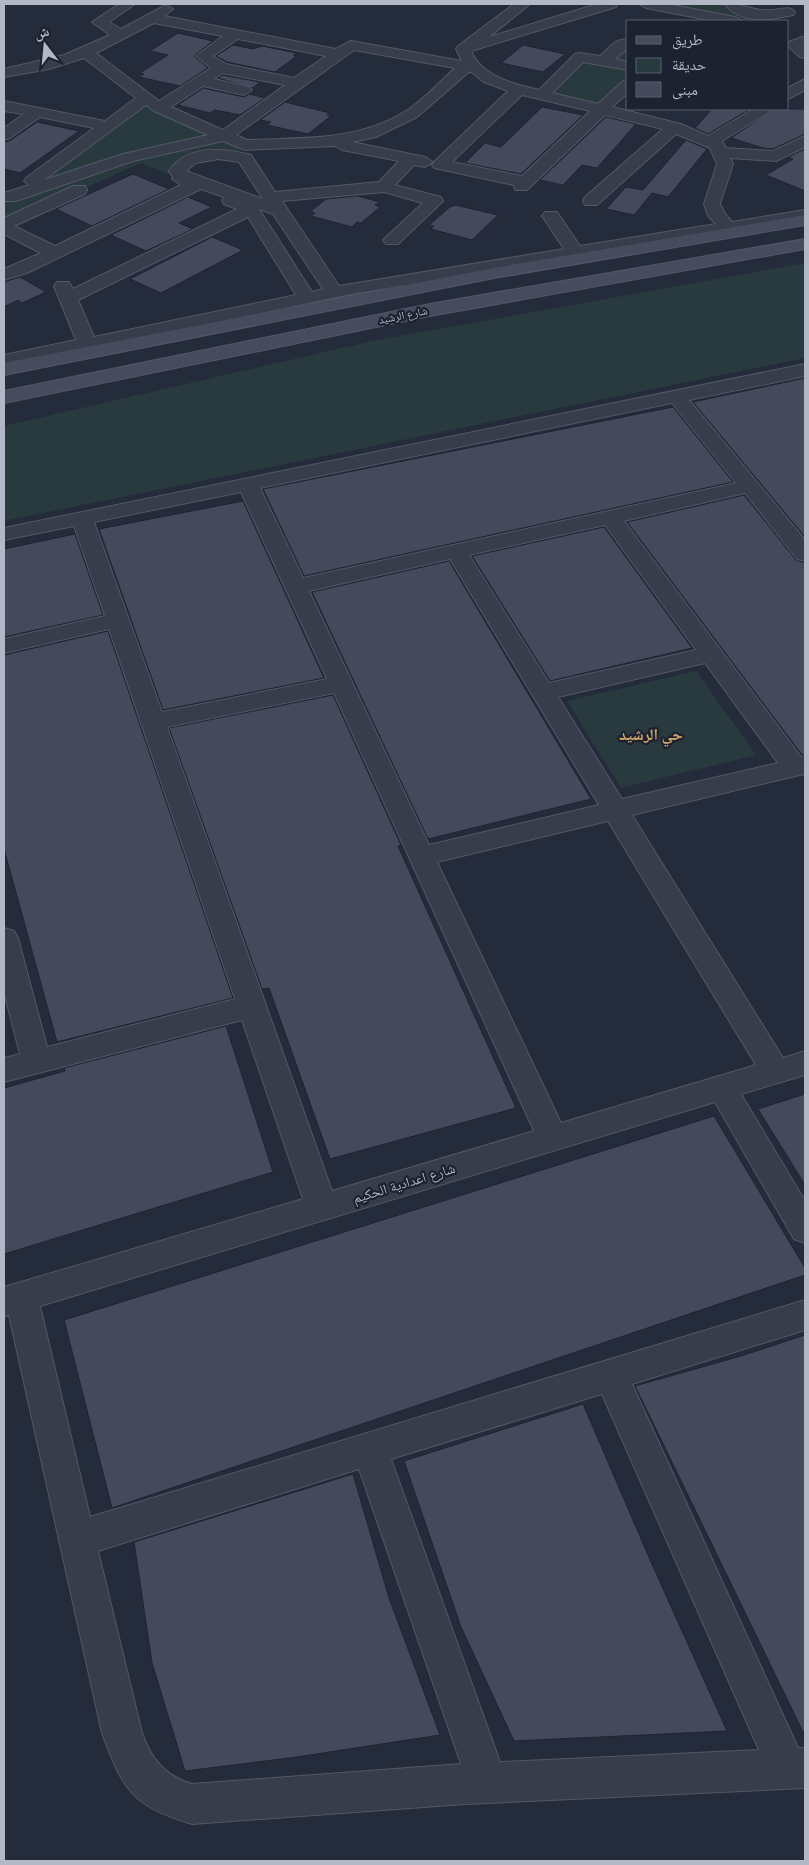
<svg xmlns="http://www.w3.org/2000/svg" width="809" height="1865" viewBox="0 0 809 1865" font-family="Poppins,'Noto Naskh Arabic',sans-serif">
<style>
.green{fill:#293a3f}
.building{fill:#444a5c;stroke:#1f2432}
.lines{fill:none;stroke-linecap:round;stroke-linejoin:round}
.street-casing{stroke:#535866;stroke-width:2}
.secondary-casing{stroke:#535866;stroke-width:2}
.street{fill:#383d4b;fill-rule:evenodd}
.secondary{fill:#464c5e;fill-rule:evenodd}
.labels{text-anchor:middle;stroke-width:4.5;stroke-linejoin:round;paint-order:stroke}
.far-street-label{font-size:11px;fill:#b3b8c6;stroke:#1d2230}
.street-label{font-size:14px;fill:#b3b8c6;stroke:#1d2230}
.quarter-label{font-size:16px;font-weight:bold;fill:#cea267;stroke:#1d2230}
</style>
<rect width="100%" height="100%" fill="#242b3a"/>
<!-- green -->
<g class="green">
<polygon points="646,4 732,4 744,13 767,17 737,21 694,21 701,15"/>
<polygon points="628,44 628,84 601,109 541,96 580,57 603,61"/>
<polygon points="146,98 245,145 234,155 180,165 195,185 141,163 4,224 4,198 10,197"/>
<polygon points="805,263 805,358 4,521 4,426 372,341"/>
<polygon points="696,671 756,755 621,788 567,701"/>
</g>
<!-- building -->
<g class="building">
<polygon points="178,33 213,41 194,56 208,68 180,86 139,77 144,74 140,73 168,55 150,51"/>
<polygon points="233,45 253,49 262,46 296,53 293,56 297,56 275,72 227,62 216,56"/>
<polygon points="523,45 565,54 543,72 501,63"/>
<polygon points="222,75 260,82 253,88 218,78"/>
<polygon points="203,88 244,97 249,94 265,98 240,115 215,110 210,113 178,105"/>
<polygon points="285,102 330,113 327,115 331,116 308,134 267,125 271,122 260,120"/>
<polygon points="542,107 583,115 521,174 465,163 485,143 501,147"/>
<polygon points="712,109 750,109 708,134 695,128"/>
<polygon points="774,109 805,109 805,134 773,149 763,148 731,138"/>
<polygon points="606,117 636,124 597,168 582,165 563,185 540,180"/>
<polygon points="37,122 79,131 20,173 4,169 4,142 11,140"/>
<polygon points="686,140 707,149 668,197 652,193 634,215 606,209 626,187 643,190"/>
<polygon points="805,149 805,191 766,175 793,159 788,157"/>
<polygon points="133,174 169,189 92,226 56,209"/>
<polygon points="357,196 380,202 375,205 380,207 361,223 357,222 352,227 311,216 315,213 310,212 326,199"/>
<polygon points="188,197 212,207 179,223 193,229 146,251 111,235"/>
<polygon points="455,205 498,215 472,240 431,229 434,226 429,225 450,207"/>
<polygon points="212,237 243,250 161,293 130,279"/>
<polygon points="20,277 46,292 22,303 18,300 4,307 4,282"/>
<polygon points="805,378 805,537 693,402"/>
<polygon points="673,407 733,482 304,576 263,489"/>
<polygon points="744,495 796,560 805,563 805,754 802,755 627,522"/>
<polygon points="243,501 324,678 163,710 99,529"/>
<polygon points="604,527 692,648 550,681 472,556"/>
<polygon points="75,534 103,615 4,637 4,549"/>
<polygon points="449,561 591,799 428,839 312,592"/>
<polygon points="108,631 233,998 57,1042 4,849 4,655"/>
<polygon points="333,695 401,845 398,846 516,1108 330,1159 269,988 262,989 169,728"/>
<polygon points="226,1026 273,1172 4,1254 4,1088 65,1071 64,1068"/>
<polygon points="805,1094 805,1185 758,1109"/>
<polygon points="714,1116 805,1268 805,1275 112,1508 64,1320"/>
<polygon points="805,1335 805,1736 635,1386 741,1356"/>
<polygon points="583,1404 651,1562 727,1731 514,1741 461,1627 404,1461"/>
<polygon points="353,1474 389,1598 440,1735 297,1757 185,1771 152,1663 134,1542"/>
</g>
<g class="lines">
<defs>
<g id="street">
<path d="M119 4H135L109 22 121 29 166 5 173 9 164 16 336 49 351 41 462 61 456 49 458 46 514 4H530L489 37 597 4H618L616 7 471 51C482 77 514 84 539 90L575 54 580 53 600 56C608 49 616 37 628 40V48L615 59 628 62V70L583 62 552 93 598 104 623 81 628 80V93L612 107 681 124 708 136 753 109H772L769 112 722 141 726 148 773 151 805 136V147L776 161 730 158 733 164 720 204 725 214 732 222 805 210V220L351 294 4 367V355L76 340 54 286 57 282H69L73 289 237 209 224 204 222 200 224 197 201 189 27 273 4 280V269L41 253 4 234V218L73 186H85L87 190 85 194 14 226 55 246 181 185 172 179 173 177 169 171C187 144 223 148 251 155L275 192 379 182 399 161 342 150 335 146 245 150 223 141 133 161 16 201H4V193L29 185 24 181 26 178 94 128 40 117 10 138 4 140V128L24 114 4 111V101L105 121 136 98 84 58 49 69 4 77V69L64 55 110 35 92 22ZM154 23 223 36 196 56 211 68 159 101 96 53ZM238 39 326 56 294 78 226 64 213 56ZM354 50 455 68C439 82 424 100 406 111 358 141 302 138 247 140L236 135ZM470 71 484 82 508 91 434 162 432 165 434 168 514 185 515 190H527L605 115 663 129 585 197 583 201 585 205H597L676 134 710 148 717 164 704 204 708 216 716 224 580 246 557 212H545L542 216 564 249 339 286 282 201 384 192 423 203 383 240 386 244H398L443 201 441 197 395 185 414 165 425 167 433 162 425 157 352 142 376 137 417 117ZM222 73 285 85 223 130 171 107 203 86 244 95 252 90 249 87 214 79ZM522 95 590 111 522 176 452 162ZM146 105 154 111 208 135 123 154 44 180ZM218 159 239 162 263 199 186 171 196 163ZM259 209 273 214 323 289 312 292ZM248 217 296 295 94 337 78 300Z"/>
<polygon points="639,4 667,4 735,17 742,21 714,21 646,8"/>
<path d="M725 4C747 3 755 14 780 9 787 8 791 7 795 12L793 15C771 20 741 25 725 4Z"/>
<polygon points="805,36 805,58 800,57 788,46 789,42"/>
<polygon points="805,79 805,90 788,99 788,88"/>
<path d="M805 364V376L689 400 805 540V561L797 559 745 493 624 521 801 757 805 756 804 774 632 815 783 1058 805 1051V1075L741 1094 805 1201V1243L794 1239 715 1102 40 1306 90 1517 805 1300V1330L632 1384 798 1748H805V1788L465 1804 192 1824C132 1806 123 1790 102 1733L9 1315 4 1317V1287L303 1199 242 1020 4 1082V1058L20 1054 4 992V928L14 931 18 938 47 1047 235 999 109 629 4 653V639L105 616 74 526 4 540V528ZM672 403 736 483 303 578 260 488ZM241 492 327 679 162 712 94 522ZM605 525 696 650 549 683 469 555ZM450 559 599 805 429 845 309 591ZM705 663 778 763 622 799 558 697ZM334 693 534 1131 332 1191 167 727ZM608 821 756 1065 561 1123 437 862ZM602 1394 759 1750 500 1762 391 1459ZM359 1469 461 1764 192 1784C165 1776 151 1759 142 1733L98 1551Z"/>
</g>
<g id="secondary">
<polygon points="805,215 805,225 494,278 4,375 4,363 494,268"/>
<polygon points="805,239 805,249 430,316 4,403 4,391 430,304"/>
</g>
</defs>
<!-- street casing -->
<use href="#street" class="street-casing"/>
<!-- secondary casing -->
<use href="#secondary" class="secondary-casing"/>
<!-- street -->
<use href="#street" class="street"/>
<!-- secondary -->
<use href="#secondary" class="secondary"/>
</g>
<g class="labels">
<!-- far-street labels -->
<g class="far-street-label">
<text transform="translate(403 315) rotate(-11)" y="4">شارع الرشيد</text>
</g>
<!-- street labels -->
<g class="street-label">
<text transform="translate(404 1183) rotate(-17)" y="5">شارع اعدادية الحكيم</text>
</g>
<!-- quarter labels -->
<g class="quarter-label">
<text x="651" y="740">حي الرشيد</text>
</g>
</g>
<!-- border -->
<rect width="809" height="1865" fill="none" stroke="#b3b8c6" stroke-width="10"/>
<!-- legend -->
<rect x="626" y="20" width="162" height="90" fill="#1d2230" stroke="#595e6c"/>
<rect x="636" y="36" width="25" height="8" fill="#464c5e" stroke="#595e6c"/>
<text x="672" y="45" font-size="15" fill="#b3b8c6">طريق</text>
<rect x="636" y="58" width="25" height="15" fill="#293a3f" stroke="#595e6c"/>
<text x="672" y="70" font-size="15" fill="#b3b8c6">حديقة</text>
<rect x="636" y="82" width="25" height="15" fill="#444a5c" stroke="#595e6c"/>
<text x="672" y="95" font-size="15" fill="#b3b8c6">مبنى</text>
<!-- north arrow -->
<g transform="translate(45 45) rotate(344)" stroke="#1d2230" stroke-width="4" paint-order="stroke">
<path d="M0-4L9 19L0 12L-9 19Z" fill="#b3b8c6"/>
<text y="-8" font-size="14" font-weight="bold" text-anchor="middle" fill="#b3b8c6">ش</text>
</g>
</svg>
